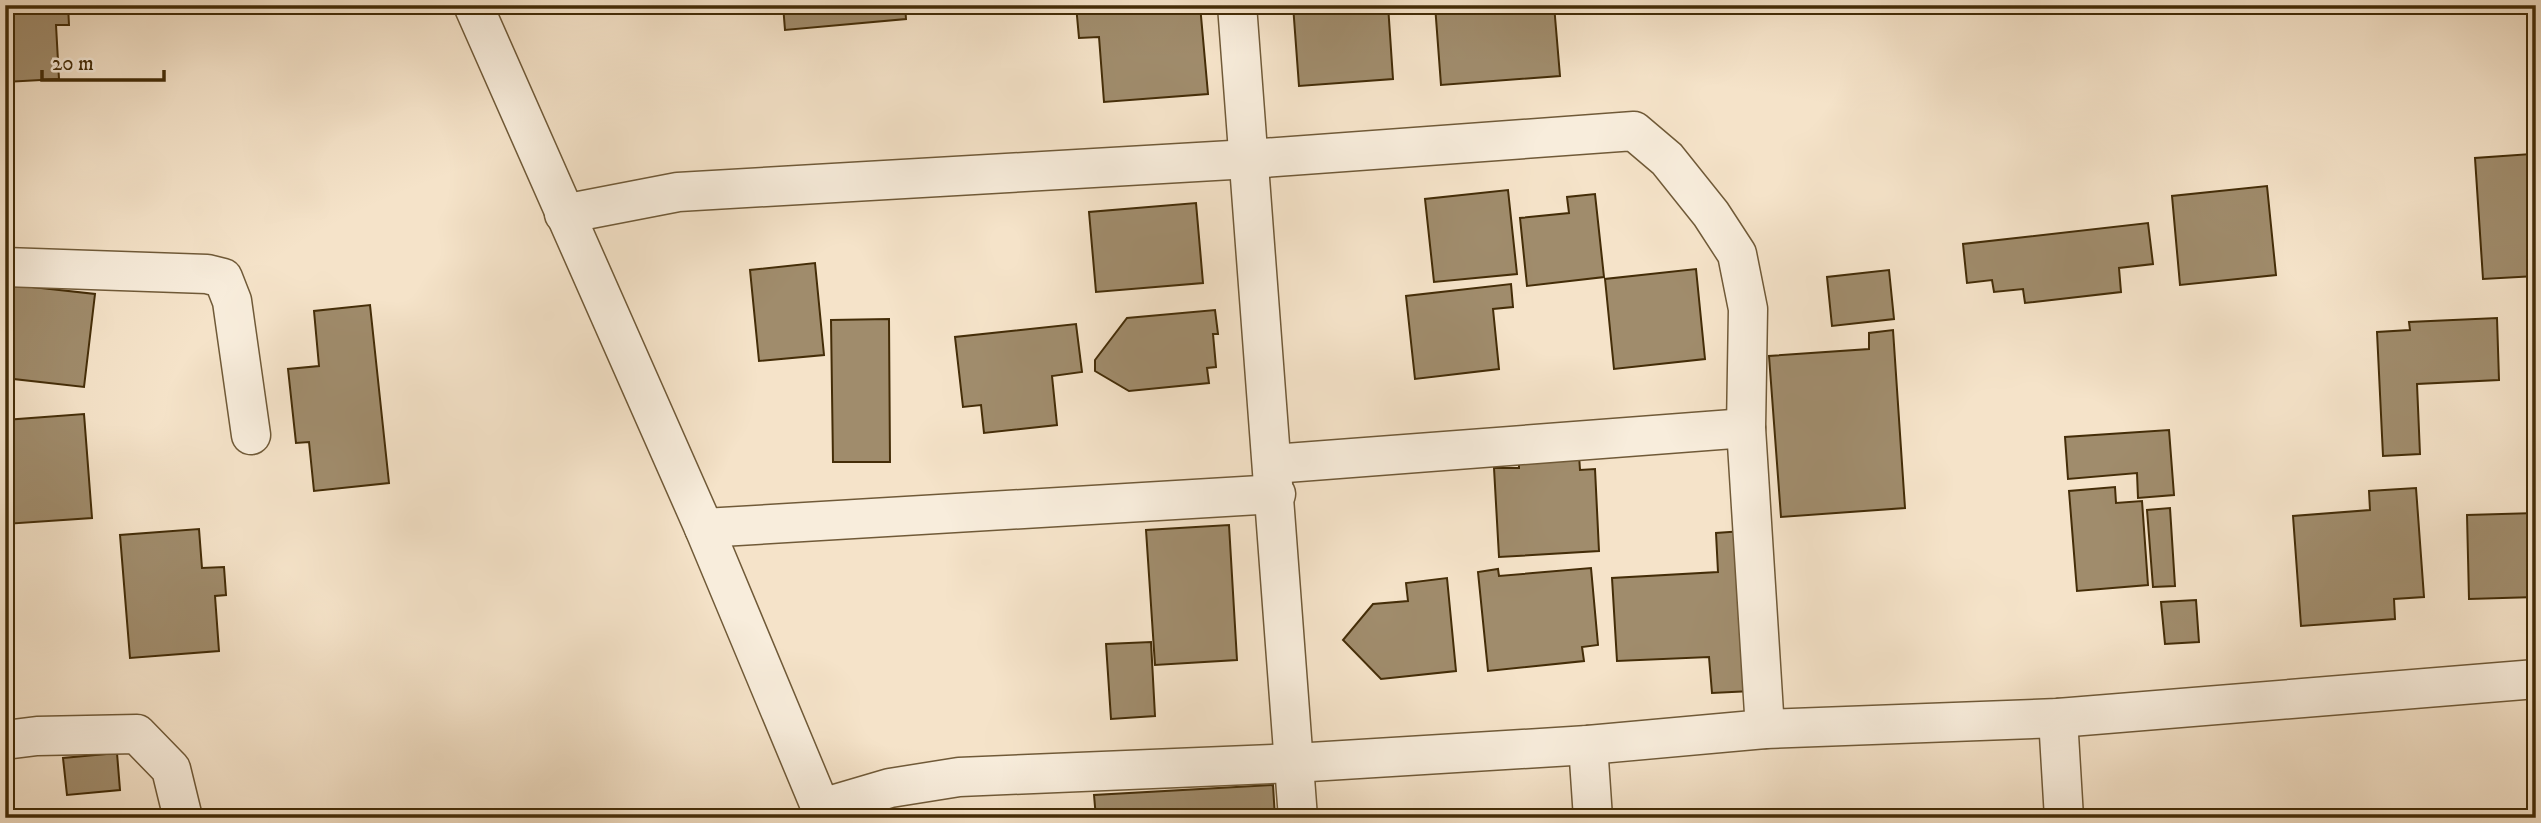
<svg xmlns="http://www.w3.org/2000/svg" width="2541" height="823" viewBox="0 0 2541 823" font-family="'IM FELL DW Pica',serif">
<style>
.building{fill:#a08c6c;stroke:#442d08;stroke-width:2}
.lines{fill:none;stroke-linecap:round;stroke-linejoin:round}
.minor-casing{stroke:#705a38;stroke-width:41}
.minor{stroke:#f8eddc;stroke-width:38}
</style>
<rect width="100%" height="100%" fill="#f5e3c9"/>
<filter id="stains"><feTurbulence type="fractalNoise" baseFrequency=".00286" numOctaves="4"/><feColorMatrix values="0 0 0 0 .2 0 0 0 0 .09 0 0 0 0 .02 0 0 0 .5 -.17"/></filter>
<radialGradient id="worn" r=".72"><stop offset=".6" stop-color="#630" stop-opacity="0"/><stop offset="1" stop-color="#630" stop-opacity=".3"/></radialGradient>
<!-- building -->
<g class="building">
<polygon points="5,5 68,5 69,25 56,25 59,79 5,82"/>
<polygon points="783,5 905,5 906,19 785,30"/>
<polygon points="1076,5 1200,5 1208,94 1104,102 1099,37 1079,38"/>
<polygon points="1293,5 1388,5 1393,79 1299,86"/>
<polygon points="1435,5 1554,5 1560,76 1441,85"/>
<polygon points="2531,154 2536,226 2536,276 2483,279 2475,158"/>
<polygon points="2267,186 2276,275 2180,285 2172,196"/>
<polygon points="1508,190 1517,274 1434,282 1425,199"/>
<polygon points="1595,194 1604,277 1527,286 1520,218 1569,213 1567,197"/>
<polygon points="1196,203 1203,283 1096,292 1089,212"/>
<polygon points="2148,223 2153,264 2119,268 2121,292 2025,303 2023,289 1994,292 1992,280 1967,283 1963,244"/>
<polygon points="815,263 824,355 759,361 750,270"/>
<polygon points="1696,269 1705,359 1614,369 1605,279"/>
<polygon points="1889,270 1894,319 1832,326 1827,277"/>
<polygon points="5,284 95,294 84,387 5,378 8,351 5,350"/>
<polygon points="1511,284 1513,307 1493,309 1499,369 1415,379 1406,296"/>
<polygon points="370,305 389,483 314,491 309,442 296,443 288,369 319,366 314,311"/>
<polygon points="1215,310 1218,334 1213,334 1216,367 1207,368 1209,383 1129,391 1095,371 1095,360 1127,318"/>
<polygon points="2497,318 2499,380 2417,384 2420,454 2383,456 2377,332 2410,330 2409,322"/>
<polygon points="889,319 890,462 833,462 831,320"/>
<polygon points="1076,324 1082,372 1052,376 1057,425 984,433 981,405 963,407 955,337"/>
<polygon points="1893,330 1905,508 1781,517 1769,356 1869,349 1869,333"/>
<polygon points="84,414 92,518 5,524 5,420"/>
<polygon points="2169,430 2174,495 2138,498 2137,473 2068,479 2065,437"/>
<polygon points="1579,455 1580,470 1595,469 1599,551 1499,557 1494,468 1519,468 1519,459"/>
<polygon points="2115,487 2116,503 2142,501 2148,585 2077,591 2069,491"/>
<polygon points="2416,488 2424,597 2394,599 2395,619 2301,626 2293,516 2370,510 2369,491"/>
<polygon points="2170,508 2175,586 2153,587 2147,510"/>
<polygon points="2536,513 2536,597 2469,599 2467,515"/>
<polygon points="1229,525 1237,660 1155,665 1146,530"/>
<polygon points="199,529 202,568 224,567 226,595 215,596 219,651 130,658 120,535"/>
<polygon points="1743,531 1752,691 1712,693 1709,657 1617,661 1612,578 1718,572 1716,533"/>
<polygon points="1591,568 1598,645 1582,647 1584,661 1488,671 1478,572 1498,569 1499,576"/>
<polygon points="1447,578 1456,671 1381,679 1343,640 1373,604 1408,601 1406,583"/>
<polygon points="2196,600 2199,642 2165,644 2161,602"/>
<polygon points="1151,642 1155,716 1111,719 1106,644"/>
<polygon points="117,753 120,790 67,795 63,758"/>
<polygon points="1273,785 1275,818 1096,818 1094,795"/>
</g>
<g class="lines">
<defs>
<g id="minor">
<polyline points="473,5 704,528 825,818"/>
<polyline points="1237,5 1298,818"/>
<polyline points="564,214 678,192 1249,159 1634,131 1667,159 1711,214 1737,254 1748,309 1746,428 1765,729"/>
<polyline points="5,267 207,274 223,278 232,301 251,435"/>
<polyline points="1273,464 1746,428"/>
<polyline points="704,528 1276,494"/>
<polyline points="2058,718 2064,818"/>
<polyline points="5,740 37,736 137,734 171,769 183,818"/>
<polyline points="1588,745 1593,818"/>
<polyline points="822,808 890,788 959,777 1294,763 1588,745 1765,729 2058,718 2536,679"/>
</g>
</defs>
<!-- minor casing -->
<use href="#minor" class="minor-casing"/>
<!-- minor -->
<use href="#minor" class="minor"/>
</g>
<!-- margin -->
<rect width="2541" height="823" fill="none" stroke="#f5e3c9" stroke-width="28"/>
<rect x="7" y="7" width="2527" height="809" fill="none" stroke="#442d08" stroke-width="3.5"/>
<rect x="14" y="14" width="2513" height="795" fill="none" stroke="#442d08" stroke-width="2"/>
<!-- scale -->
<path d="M42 70v10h122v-10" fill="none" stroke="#442d08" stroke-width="3.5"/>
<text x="52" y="70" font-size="21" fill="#442d08" stroke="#f8eddc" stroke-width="5" paint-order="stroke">20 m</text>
<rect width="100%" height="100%" filter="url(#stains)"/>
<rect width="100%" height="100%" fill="url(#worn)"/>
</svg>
